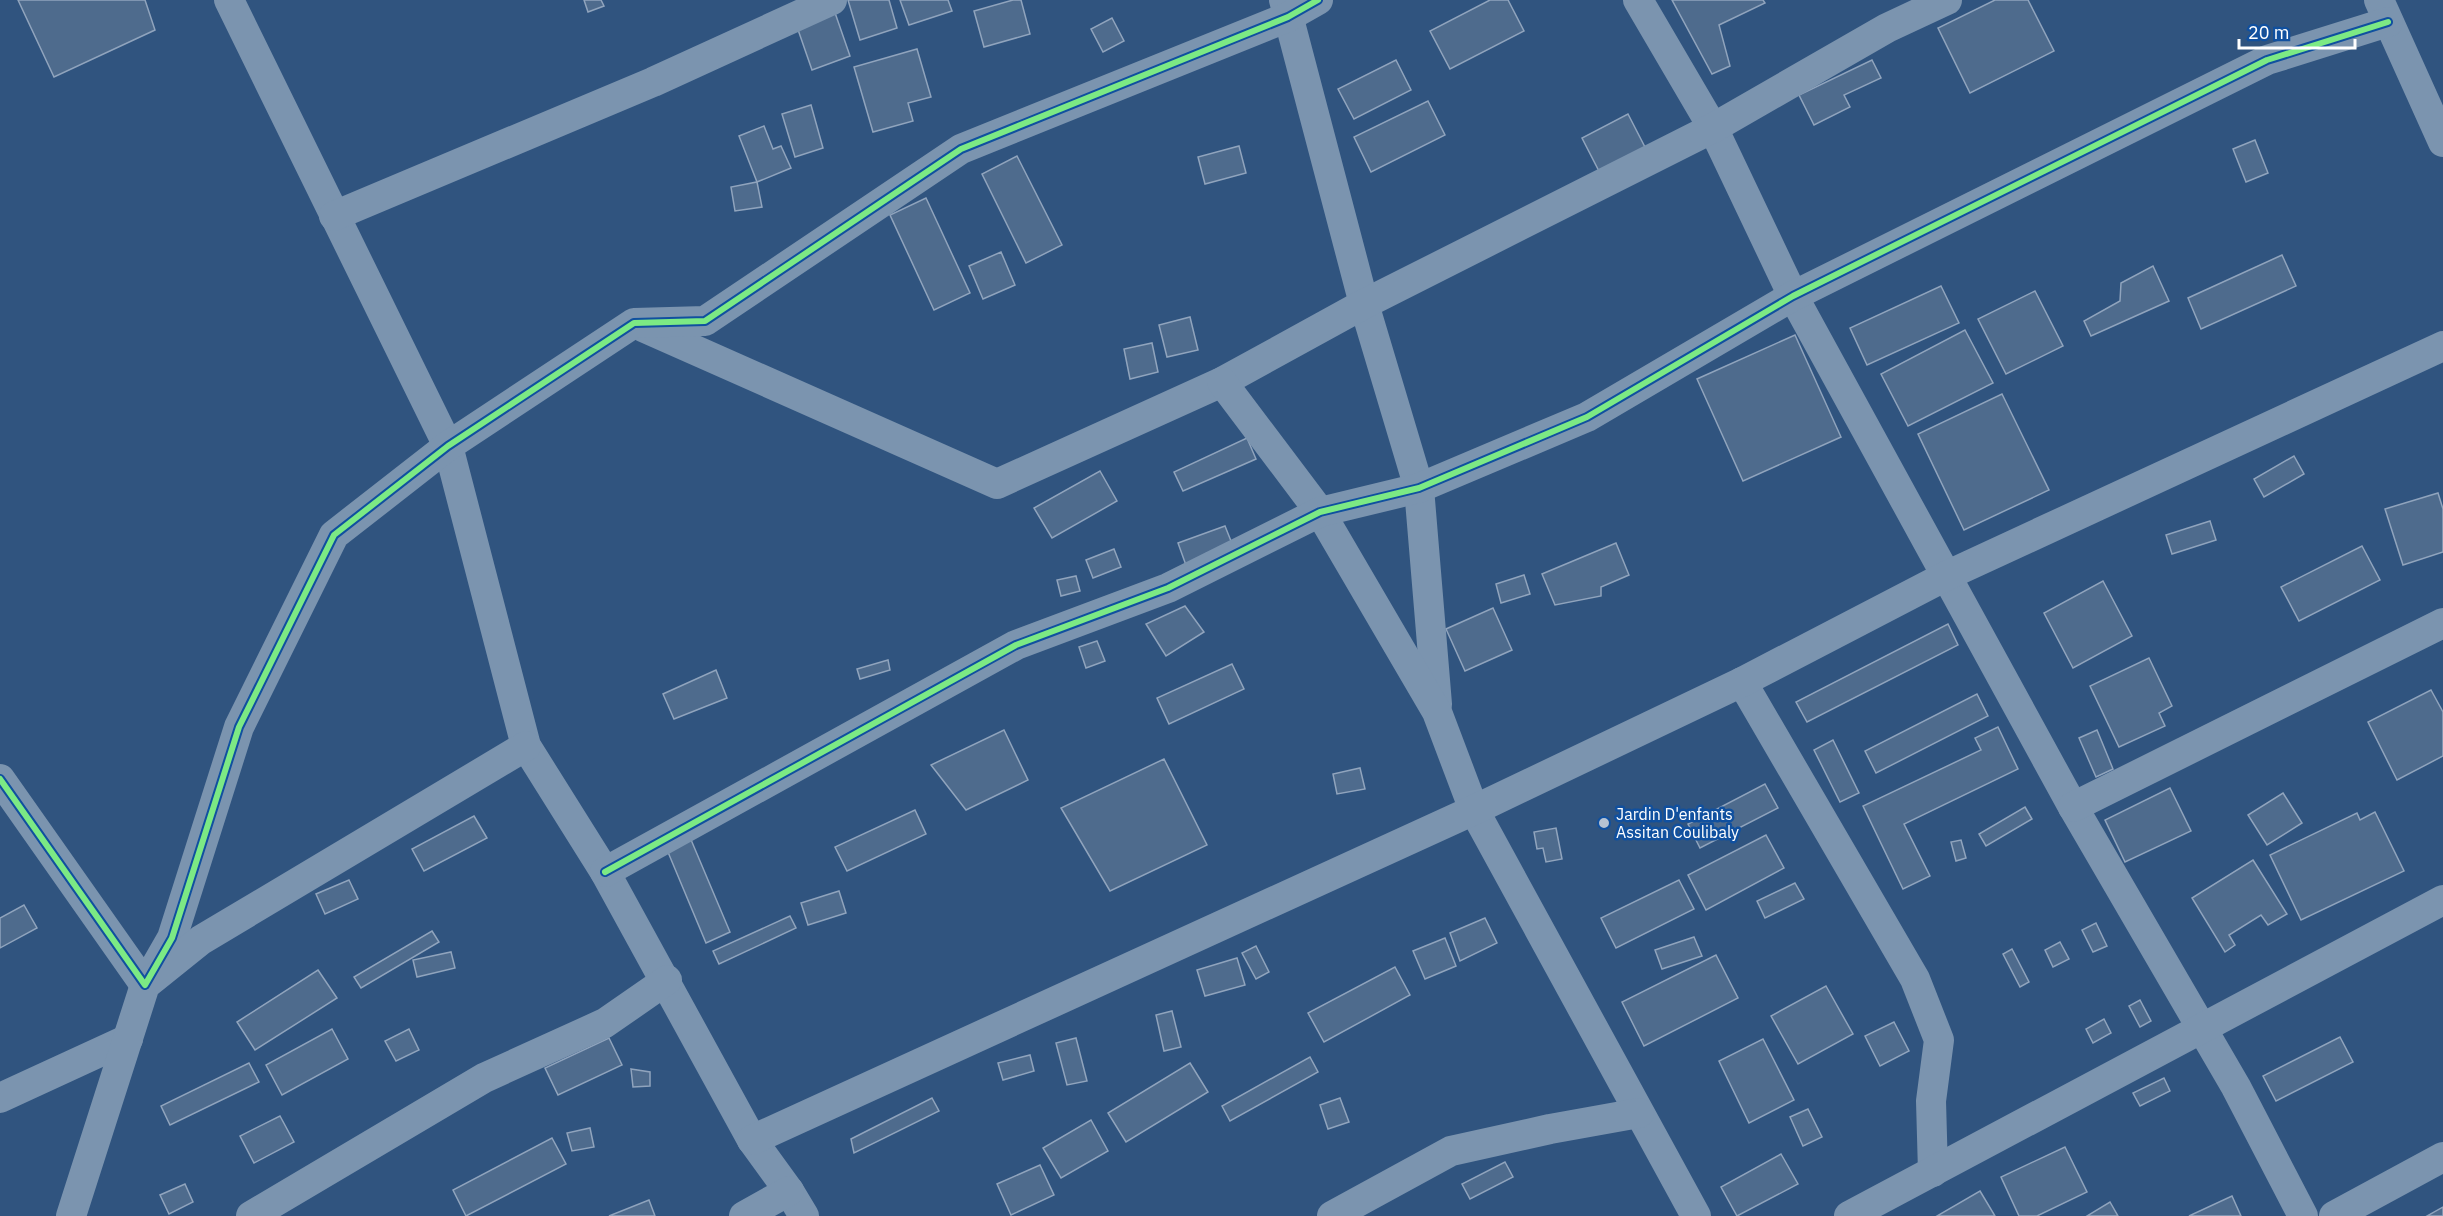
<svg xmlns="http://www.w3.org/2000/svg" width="2443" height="1216" viewBox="0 0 2443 1216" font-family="'IBM Plex Sans',sans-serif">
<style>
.building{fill:#4e6b8d;stroke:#90a4bd;stroke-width:1.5}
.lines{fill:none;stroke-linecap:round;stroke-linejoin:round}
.minor{stroke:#7b94af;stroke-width:30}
.cycleway-casing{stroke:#10509f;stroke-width:10}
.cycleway{stroke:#7ce984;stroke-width:6}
.poi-dot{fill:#b7c3d2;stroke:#10509f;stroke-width:2}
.labels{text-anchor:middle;stroke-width:5;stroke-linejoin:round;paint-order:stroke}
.poi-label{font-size:16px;fill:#fff;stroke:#10509f;text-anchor:start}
</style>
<rect width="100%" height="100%" fill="#30547f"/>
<!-- building -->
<g class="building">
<polygon points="18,0 145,0 155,30 54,77"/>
<polygon points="584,0 601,0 604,6 588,12"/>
<polygon points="848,0 889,0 897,28 860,40"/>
<polygon points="900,0 948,0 952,11 909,25"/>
<polygon points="1013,0 1021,0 1030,34 984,47 974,11"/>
<polygon points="1490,0 1508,0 1524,31 1450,69 1430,31"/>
<polygon points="1672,0 1763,0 1765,3 1719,25 1730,66 1712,74"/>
<polygon points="1995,0 2028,0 2054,51 1970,93 1938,28"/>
<polygon points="833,7 850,56 812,70 795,21"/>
<polygon points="1112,18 1124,41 1103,52 1091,29"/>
<polygon points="917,49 931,97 908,103 913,121 873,132 854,67"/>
<polygon points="1396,60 1411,90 1354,119 1338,89"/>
<polygon points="1872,60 1881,78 1844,95 1850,107 1814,125 1799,95"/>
<polygon points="1428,101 1445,135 1371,172 1354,137"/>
<polygon points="811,105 823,148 795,157 782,114"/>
<polygon points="1628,114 1648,153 1602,177 1582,138"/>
<polygon points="764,126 773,149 781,146 791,168 757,182 739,136"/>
<polygon points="2255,140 2268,173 2246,182 2233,149"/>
<polygon points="1239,146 1246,173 1205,184 1198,157"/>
<polygon points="1017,156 1062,245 1026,263 982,174"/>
<polygon points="757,182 762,207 735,211 731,187"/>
<polygon points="926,198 970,293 934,310 890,215"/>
<polygon points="1001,252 1015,285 983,299 969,266"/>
<polygon points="2282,255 2296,286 2201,329 2188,298"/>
<polygon points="2153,266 2169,301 2091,336 2084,321 2120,301 2121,283"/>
<polygon points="1941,286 1959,323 1867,365 1850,328"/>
<polygon points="2035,291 2063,346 2006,374 1978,319"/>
<polygon points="1190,317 1198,350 1167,357 1159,325"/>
<polygon points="1965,330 1993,383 1908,426 1881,374"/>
<polygon points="1795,335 1841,437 1743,481 1697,379"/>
<polygon points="1152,343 1158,372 1130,379 1124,349"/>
<polygon points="2002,394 2049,490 1964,530 1918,434"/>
<polygon points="1247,438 1256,459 1183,491 1174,472"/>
<polygon points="2294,456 2304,474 2264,497 2254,479"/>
<polygon points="1100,471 1117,501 1052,538 1034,508"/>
<polygon points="2438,493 2443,509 2443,552 2403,565 2385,509"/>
<polygon points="2210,521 2216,540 2172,554 2166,535"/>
<polygon points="1225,526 1235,551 1187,568 1178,543"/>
<polygon points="1616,543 1629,575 1601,587 1601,596 1555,605 1542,574"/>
<polygon points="2362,546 2380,580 2299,621 2281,587"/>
<polygon points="1114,549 1121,567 1093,578 1086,560"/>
<polygon points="1524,575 1530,594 1501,603 1496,584"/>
<polygon points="1076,576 1080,591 1061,596 1057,580"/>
<polygon points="2103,581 2132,636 2073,668 2044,613"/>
<polygon points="1185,606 1204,632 1166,656 1146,624"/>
<polygon points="1493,608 1512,650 1465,671 1446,629"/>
<polygon points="1948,624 1958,645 1807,722 1796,702"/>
<polygon points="1097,641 1105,661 1086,668 1079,647"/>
<polygon points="2149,658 2172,706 2159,713 2165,726 2119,747 2090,686"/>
<polygon points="888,660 890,670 860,679 857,669"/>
<polygon points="1232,664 1244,689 1169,724 1157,698"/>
<polygon points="716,670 727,698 674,719 663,694"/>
<polygon points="2431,690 2443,712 2443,756 2397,780 2368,722"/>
<polygon points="1977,694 1988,716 1876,773 1865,751"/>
<polygon points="1998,727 2018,769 1904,824 1930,876 1903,889 1863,806 1981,750 1975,738"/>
<polygon points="1004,730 1028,780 966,810 931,765"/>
<polygon points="2097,730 2113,769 2096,777 2079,738"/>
<polygon points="1833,740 1859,793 1840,802 1814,750"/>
<polygon points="1164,759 1207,845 1110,891 1061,808"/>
<polygon points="1360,768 1365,789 1337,794 1333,774"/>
<polygon points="1765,784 1778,808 1700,848 1688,824"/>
<polygon points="2170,788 2191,831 2125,862 2105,820"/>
<polygon points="2283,793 2302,823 2267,845 2248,815"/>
<polygon points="2025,807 2032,819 1986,846 1979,834"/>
<polygon points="915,810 926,834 847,871 835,847"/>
<polygon points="2375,812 2404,871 2301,920 2270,855 2357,813 2360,820"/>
<polygon points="474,816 487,838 424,871 412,849"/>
<polygon points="1556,828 1562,859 1546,862 1543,848 1537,849 1534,832"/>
<polygon points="689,835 730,932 706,943 665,845"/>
<polygon points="1766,835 1784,868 1706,910 1688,875"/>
<polygon points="1961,840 1966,858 1956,861 1951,842"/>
<polygon points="2253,860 2287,914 2268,925 2261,915 2229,935 2235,945 2225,952 2192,898"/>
<polygon points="349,880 358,899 325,914 316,894"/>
<polygon points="1679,880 1694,909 1616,948 1601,918"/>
<polygon points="1795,883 1804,899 1765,918 1757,901"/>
<polygon points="839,891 846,913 808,925 801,903"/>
<polygon points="24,905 37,928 0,948 0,918"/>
<polygon points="790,916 796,928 719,964 713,951"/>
<polygon points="1485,918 1497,943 1460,961 1450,933"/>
<polygon points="2096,923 2107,946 2093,952 2082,930"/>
<polygon points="432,931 439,942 361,988 354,977"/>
<polygon points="1694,937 1702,956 1662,969 1655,950"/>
<polygon points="1445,938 1456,966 1425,979 1413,951"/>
<polygon points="2060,942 2069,959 2053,967 2045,950"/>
<polygon points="1256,946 1269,972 1256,979 1242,953"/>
<polygon points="2012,949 2029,982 2020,987 2003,954"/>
<polygon points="451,952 455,968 417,977 413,960"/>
<polygon points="1716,955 1738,998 1644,1046 1622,1002"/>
<polygon points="1237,958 1245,985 1205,996 1197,970"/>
<polygon points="1395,967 1410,995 1324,1042 1308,1013"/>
<polygon points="318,970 337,998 255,1050 237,1022"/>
<polygon points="1826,986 1853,1034 1798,1064 1771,1016"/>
<polygon points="2140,1000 2151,1021 2140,1027 2129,1006"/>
<polygon points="1172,1011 1181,1047 1164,1051 1156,1015"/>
<polygon points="2104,1019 2111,1033 2093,1043 2086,1029"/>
<polygon points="1894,1022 1909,1051 1880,1066 1865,1036"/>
<polygon points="332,1029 348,1059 282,1095 266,1065"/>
<polygon points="409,1029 419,1050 396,1061 385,1041"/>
<polygon points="2340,1037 2353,1062 2276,1101 2263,1076"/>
<polygon points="609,1038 622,1065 558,1095 545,1068"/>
<polygon points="1076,1038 1087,1081 1067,1085 1056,1043"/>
<polygon points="1763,1039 1794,1100 1749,1123 1719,1061"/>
<polygon points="1030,1055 1034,1071 1003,1080 998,1063"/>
<polygon points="1310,1057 1318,1072 1230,1121 1222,1106"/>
<polygon points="249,1063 259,1082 170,1125 161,1106"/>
<polygon points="1190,1063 1208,1092 1126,1142 1108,1113"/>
<polygon points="631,1069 650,1072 650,1086 633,1087"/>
<polygon points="2164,1078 2170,1091 2140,1106 2133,1093"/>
<polygon points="932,1098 939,1111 854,1153 851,1139"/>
<polygon points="1340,1098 1349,1122 1328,1129 1320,1105"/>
<polygon points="1808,1109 1822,1137 1803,1146 1790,1117"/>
<polygon points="280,1116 294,1142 254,1163 240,1136"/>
<polygon points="1091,1120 1108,1151 1061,1178 1043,1148"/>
<polygon points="590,1128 594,1147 572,1151 567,1133"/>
<polygon points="552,1138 566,1164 466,1216 453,1190"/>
<polygon points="2065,1147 2087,1192 2037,1216 2019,1216 2001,1177"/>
<polygon points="1781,1154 1798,1184 1737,1216 1721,1187"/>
<polygon points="1505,1162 1513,1177 1470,1199 1462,1184"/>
<polygon points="1040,1165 1054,1195 1011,1215 997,1184"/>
<polygon points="185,1184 193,1202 169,1214 160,1195"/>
<polygon points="1980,1191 1995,1216 1937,1216"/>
<polygon points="2232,1196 2241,1216 2189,1216"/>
<polygon points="649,1200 655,1216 609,1216"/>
<polygon points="2110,1202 2118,1216 2087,1216"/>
<polygon points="2443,1207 2443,1216 2427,1216"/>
</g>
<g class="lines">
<!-- minor -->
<g class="minor">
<polyline points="229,0 448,446 526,746 605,872 752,1140 789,1191 804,1216"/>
<polyline points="1284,0 1364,304 1419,488 1437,704"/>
<polyline points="1638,0 1713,128 1793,296 2073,807 2236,1087 2303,1216"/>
<polyline points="2379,0 2443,142"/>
<polyline points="334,216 653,82 832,0"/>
<polyline points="643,327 997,484 1222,382 1364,304 1713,128 1887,28 1947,0"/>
<polyline points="1222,382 1320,512 1437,712 1474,810 1696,1216"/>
<polyline points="1742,682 1915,979 1939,1040 1931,1101 1933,1172"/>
<polyline points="0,779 145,985 172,938 239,727 334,535 448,446 634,323 705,321 961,149 1288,17 1318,0"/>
<polyline points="2073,807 2443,623"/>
<polyline points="605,872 1016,645 1168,588 1320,512 1419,488 1587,417 1793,296 2267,60 2388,22"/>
<polyline points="0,1098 128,1039"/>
<polyline points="752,1140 1474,810 1742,682 1948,575 2443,346"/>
<polyline points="71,1216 145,985 201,940 526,746"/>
<polyline points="251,1216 484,1078 605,1023 667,980"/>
<polyline points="744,1216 789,1191"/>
<polyline points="1332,1216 1451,1151 1550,1129 1639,1113"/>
<polyline points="1849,1216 2443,900"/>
<polyline points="2334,1216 2443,1157"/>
</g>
<defs>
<g id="cycleway">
<polyline points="0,779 145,985 172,938 239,727 334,535 448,446 634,323 705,321 961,149 1288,17 1318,0"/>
<polyline points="605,872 1016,645 1168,588 1320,512 1419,488 1587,417 1793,296 2267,60 2388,22"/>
</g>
</defs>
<!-- cycleway casing -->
<use href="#cycleway" class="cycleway-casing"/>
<!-- cycleway -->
<use href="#cycleway" class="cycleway"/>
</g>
<!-- markers -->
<circle class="poi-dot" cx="1604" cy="823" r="6"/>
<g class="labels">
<!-- poi labels -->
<g class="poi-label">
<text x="1616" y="820">Jardin D'enfants<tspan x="1616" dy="18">Assitan Coulibaly</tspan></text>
</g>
</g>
<!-- scale -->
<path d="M2239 39v9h116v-9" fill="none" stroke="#ffffff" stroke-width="3"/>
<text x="2248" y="39" font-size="18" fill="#ffffff" stroke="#10509f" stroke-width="4.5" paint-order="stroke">20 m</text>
</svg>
